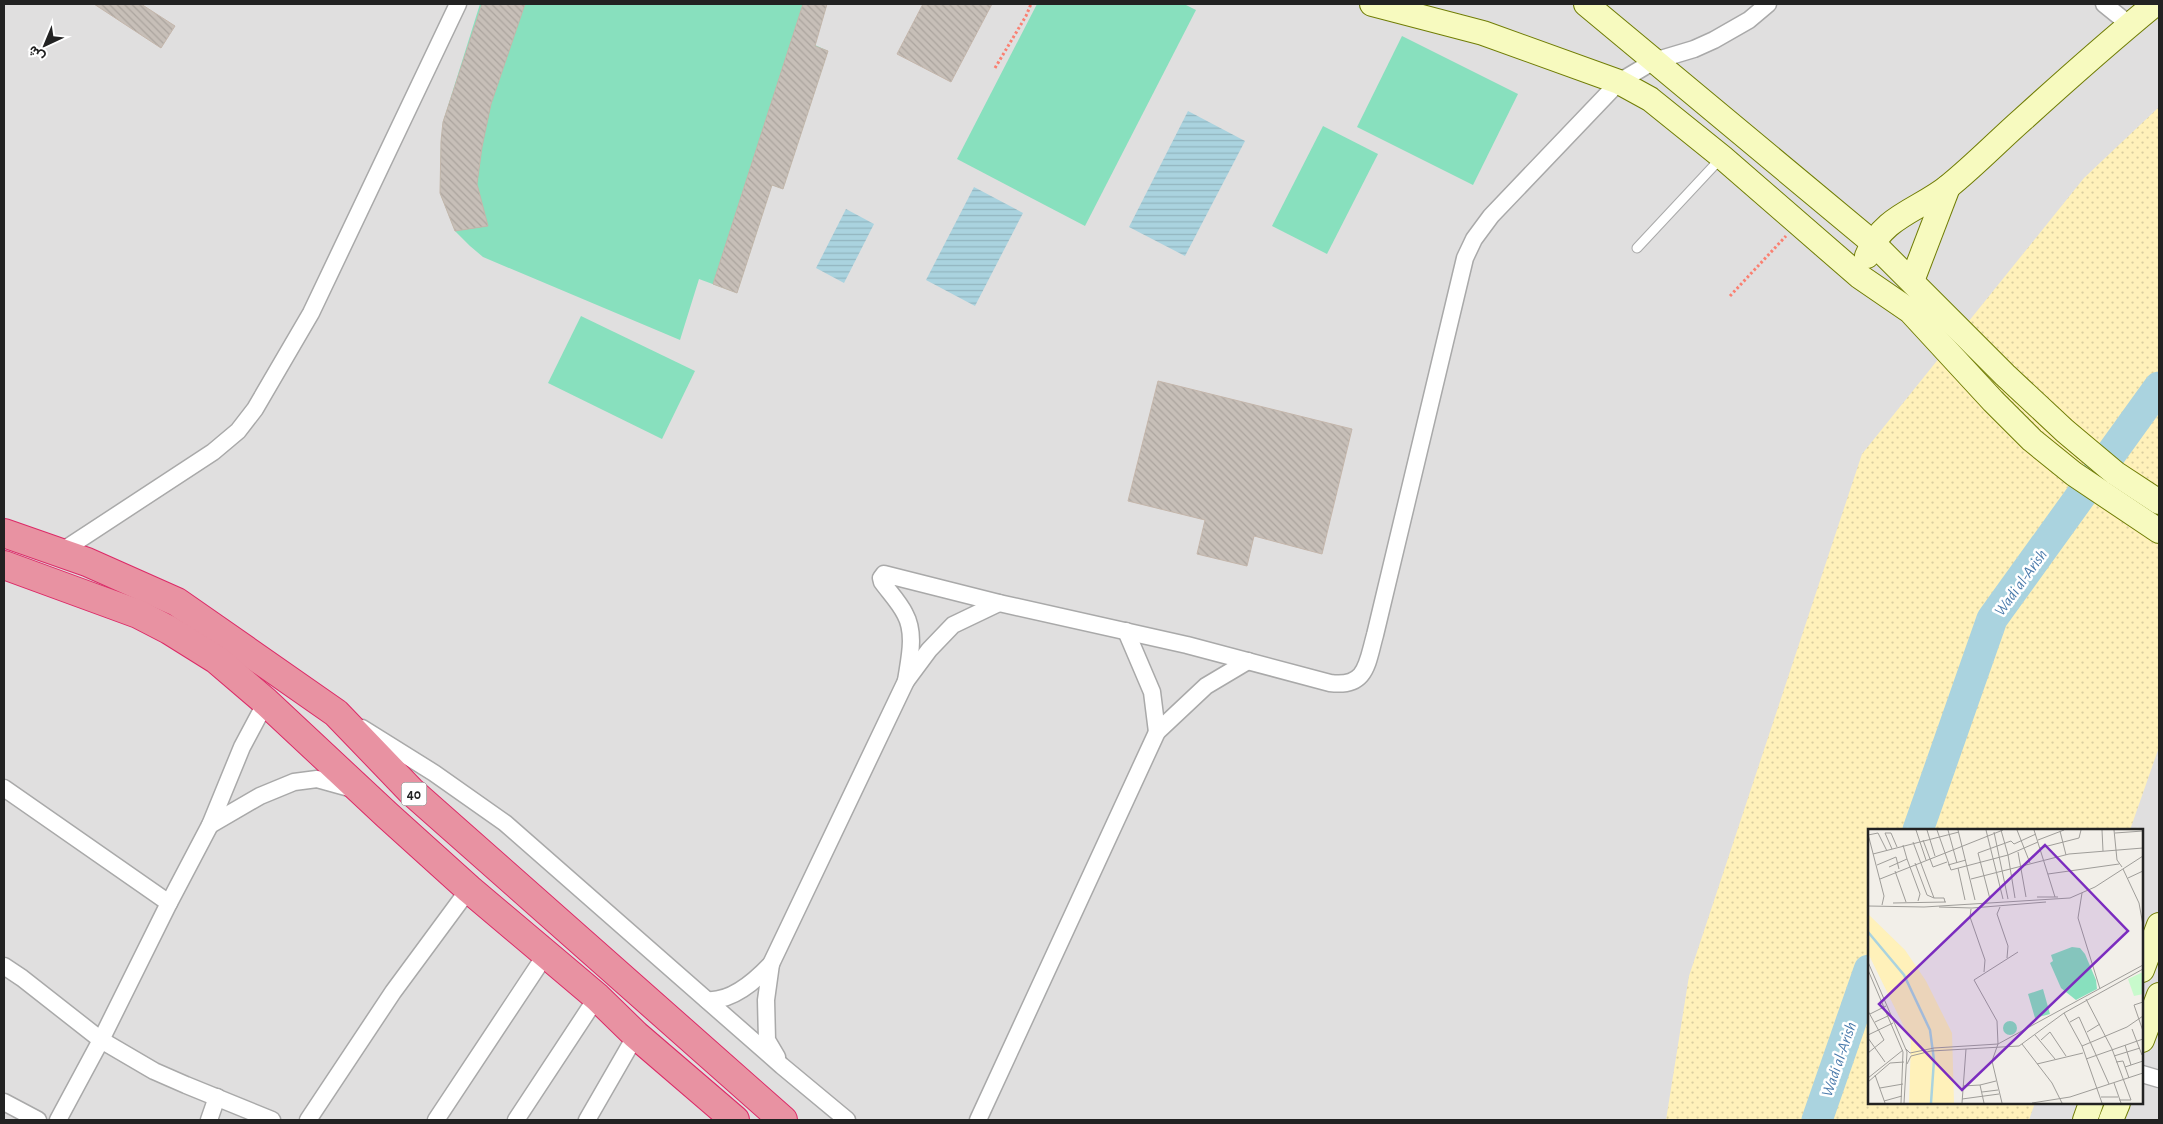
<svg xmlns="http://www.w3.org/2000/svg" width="2163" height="1124" viewBox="0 0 2163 1124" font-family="'Alegreya Sans',Vazirmatn,sans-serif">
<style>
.residential{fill:#e0dfdf;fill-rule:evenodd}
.sand{fill:url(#sand-dots)}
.pitch{fill:#88e0be}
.water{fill:url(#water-rules)}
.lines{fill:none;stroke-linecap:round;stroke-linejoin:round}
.river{stroke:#aad3df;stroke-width:31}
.building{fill:url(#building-back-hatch);stroke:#c4b6ab}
.lane-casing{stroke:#a9a9a9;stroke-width:11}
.street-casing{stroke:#a9a9a9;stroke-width:19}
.secondary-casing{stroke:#707d05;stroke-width:26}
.highway-casing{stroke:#dc2a67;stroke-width:30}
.path{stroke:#fa8072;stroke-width:3;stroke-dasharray:2.5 2.5;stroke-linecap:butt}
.lane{stroke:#fff;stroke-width:9}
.street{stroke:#fff;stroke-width:16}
.secondary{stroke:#f7fabf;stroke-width:24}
.highway{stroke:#e892a2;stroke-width:28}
.labels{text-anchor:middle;stroke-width:5;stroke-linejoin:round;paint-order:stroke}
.shield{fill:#fff;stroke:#646464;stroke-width:1}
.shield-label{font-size:14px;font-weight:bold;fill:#222}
.water-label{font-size:16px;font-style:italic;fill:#4a7aab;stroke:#fff}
.inset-river{fill:none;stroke:#aad3df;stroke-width:2.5}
.inset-road{fill:none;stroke:#9f9d99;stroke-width:1}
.view{fill:#7b2cbf;fill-opacity:0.15;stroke:#7b2cbf;stroke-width:2.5}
.inset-edge{fill:none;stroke:#222;stroke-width:2.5}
</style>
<defs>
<pattern id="sand-dots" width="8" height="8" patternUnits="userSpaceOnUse" patternTransform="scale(1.25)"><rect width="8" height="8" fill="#fff1ba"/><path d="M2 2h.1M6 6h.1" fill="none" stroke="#dacea0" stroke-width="1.8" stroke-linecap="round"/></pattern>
<pattern id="water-rules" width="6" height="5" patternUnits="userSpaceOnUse" patternTransform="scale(1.25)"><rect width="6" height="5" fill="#aad3df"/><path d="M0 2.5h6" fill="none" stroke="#92b5bf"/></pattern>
<pattern id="building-back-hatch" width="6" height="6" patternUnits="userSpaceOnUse" patternTransform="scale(1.25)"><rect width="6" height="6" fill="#c7bfb8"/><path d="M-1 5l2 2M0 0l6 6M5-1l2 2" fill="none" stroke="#aba49e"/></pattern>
</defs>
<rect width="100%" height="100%" fill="#f2efe9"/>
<!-- residential -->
<path class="residential" d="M4 4H2159V1120H4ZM1869 830H2142V1103H1869Z"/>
<!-- sand -->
<polygon class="sand" points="2159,107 2159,747 2130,830 1869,830 1869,1103 2035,1103 2029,1120 1666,1120 1689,976 1862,454 2084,178"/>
<!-- pitch -->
<g class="pitch">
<polygon points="480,4 827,4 815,45 828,51 783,189 772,185 737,293 699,279 680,340 483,257 470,246 455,231 440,193 441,141 443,122"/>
<polygon points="1037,4 1184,4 1196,10 1085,226 957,159"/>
<polygon points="1402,36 1518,94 1473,185 1357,127"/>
<polygon points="1323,126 1378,154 1327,254 1272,226"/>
<polygon points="581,316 695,371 662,439 548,383"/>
</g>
<!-- water -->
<g class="water">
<polygon points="1188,111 1245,141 1185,256 1129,227"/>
<polygon points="974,187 1023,213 975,306 926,280"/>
<polygon points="846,209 874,224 844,283 816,268"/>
</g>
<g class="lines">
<!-- river -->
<g class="river">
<polyline points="1918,830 1992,619 2159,387"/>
<polyline points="1817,1120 1869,970"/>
</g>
</g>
<!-- building -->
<g class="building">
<polygon points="94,4 141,4 175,26 161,48"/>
<polygon points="482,4 525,4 491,104 482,147 477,184 488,226 455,231 440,193 441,141 443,122"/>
<polygon points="803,4 827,4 815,46 828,51 783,189 772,185 737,293 713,284"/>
<polygon points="923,4 992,4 951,82 897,54"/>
<polygon points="1158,381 1352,429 1322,554 1254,536 1247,566 1197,554 1205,520 1128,501"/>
</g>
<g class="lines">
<defs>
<polyline id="lane" points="1637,248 1722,157"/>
<g id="street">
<polyline points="2104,4 2130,25"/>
<polyline points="59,553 213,452 238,431 255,409 311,313 458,4"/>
<polyline points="1126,631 1152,692 1157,732"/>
<path d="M906 681C909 660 916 634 905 614 899 602 890 593 882 582L881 578 884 574 999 603 1187 645 1330 683C1367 688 1367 663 1375 635L1465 258 1474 239 1491 216 1619 82 1654 61 1694 49 1714 40 1749 20 1768 4"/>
<polyline points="362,728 434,773 505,823 782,1066 847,1120"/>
<polyline points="4,788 169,903"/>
<polyline points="210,825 260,796 294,782 317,779 353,789"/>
<polyline points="771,964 766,1000 767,1040 777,1057"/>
<polyline points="4,966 22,978 101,1040 154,1071 186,1085 272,1120"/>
<path d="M707 1000C732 1002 755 981 771 964L906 681 929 650 953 625 999 603"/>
<polyline points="2142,1074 2159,1079"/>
<polyline points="4,1102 38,1120"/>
<polyline points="58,1120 101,1040 169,903 210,825 242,747 266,702"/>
<polyline points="209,1120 217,1097"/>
<polyline points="308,1120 393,992 469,889"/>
<polyline points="436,1120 546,954"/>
<polyline points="516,1120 597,997"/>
<polyline points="587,1120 636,1035"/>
<polyline points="978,1120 1157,732 1206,686 1248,661"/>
</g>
<g id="secondary">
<polyline points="1372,4 1483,33 1619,82 1650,99 1722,157 1859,276 1910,311 1993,401 2032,440 2074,474 2159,531"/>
<polyline points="1586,4 1872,242 2005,375 2065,431 2115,473 2159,502"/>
<path d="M1867 256C1882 216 1920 210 1949 186 1975 165 1998 141 2023 119 2066 80 2110 41 2155 4"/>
<polyline points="1912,281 1948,187"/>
<polyline points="2142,970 2159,925"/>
<polyline points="2142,1040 2159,995"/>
<polyline points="2085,1120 2091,1103"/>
<polyline points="2111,1120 2118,1103"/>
</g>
<g id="highway">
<polyline points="4,533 87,562 177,602 336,713 411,791 783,1120"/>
<polyline points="4,565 138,614 169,630 217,660 266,702 387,815 469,889 597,997 636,1035 735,1120"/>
</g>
</defs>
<!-- lane casing -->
<use href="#lane" class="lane-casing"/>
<!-- street casing -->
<use href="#street" class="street-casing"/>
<!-- secondary casing -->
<use href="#secondary" class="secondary-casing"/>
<!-- highway casing -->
<use href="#highway" class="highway-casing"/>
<!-- path -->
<g class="path">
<polyline points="995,68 1026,16 1031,4"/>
<polyline points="1730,296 1786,236"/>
</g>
<!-- lane -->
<use href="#lane" class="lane"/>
<!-- street -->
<use href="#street" class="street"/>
<!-- secondary -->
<use href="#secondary" class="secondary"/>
<!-- highway -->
<use href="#highway" class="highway"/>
</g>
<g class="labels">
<!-- shield labels -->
<rect class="shield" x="401.5" y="782.5" width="25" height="23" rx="4"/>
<g class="shield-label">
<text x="414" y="799">40</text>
</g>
<!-- water labels -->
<g class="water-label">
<text transform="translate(2020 582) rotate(-54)" y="6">Wadi al-Arish</text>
<text transform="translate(1838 1059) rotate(-71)" y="6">Wadi al-Arish</text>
</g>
</g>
<!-- overview -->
<g transform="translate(1868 829)">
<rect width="275" height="275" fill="#f2efe9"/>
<path d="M0 85 37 121 58 152 84 204 86 274H41L43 212 0 124Z" fill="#fff1ba"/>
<path d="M275 143V165L266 167 260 150Z" fill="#c8facc"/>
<path d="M204 118 212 119 217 125 228 151 229 160 208 171 193 159 182 134 185 132 183 126ZM175 160 182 185 167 189 160 165ZM135 199a7 7 0 1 1 14 0a7 7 0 1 1-14 0Z" fill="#88e0be"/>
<path class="inset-river" d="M0 103 36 146 62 201 66 231 63 274"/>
<path class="inset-road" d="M48 1 58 31M59 1 67 27M69 1 83 41 140 26 133 1M80 1 89 34M90 1 107 71M118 1 135 70M149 1 162 34M166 1 187 68M234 1 235 22M246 1 249 31 254 38M192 2 198 26M126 3 140 70M247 4 275 2M0 5 16 67 14 76M0 6 10 4 19 22M55 11 65 38 79 33M170 11 196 1M45 13 66 69H76L77 73M172 19 211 9 213 1M24 20 17 4H23L29 18M150 23 158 68M5 25 91 3M39 30 52 65 50 72M47 34 59 66 66 69M9 36 28 28 31 40M80 36 98 31M21 38 39 30 35 16M90 39 97 71M255 40 271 74 275 96M27 42 38 73M180 45 251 35M260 49 275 42M12 50 135 1M103 50 201 25 275 19M214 64 210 89 232 160M169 68H190M147 69 140 26 170 13M122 70 110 24 143 12 146 15 168 5M25 74 78 73M0 77 56 78 202 69 227 58 275 27M71 78 104 79 178 73M132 78 129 85 140 117 139 129M103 80 102 88 117 131 116 143M0 133 39 223 36 274M0 141 35 223 33 274M218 170 244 220 263 271H251M275 173 266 176 275 202M0 182 16 211 0 224M196 184 214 217 234 274M2 185 18 177M7 193 22 186M202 193 211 188 241 255M264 200 274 226M219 203 232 195M0 206 25 194M167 206 187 230M0 209 17 233M173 211 182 203 198 227M154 215 184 254 194 274M257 216 263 236M214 217 259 198 275 187M38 220 42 224 66 219 130 215 275 136M246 227 272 219M218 230 275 210M248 233 255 232 261 249M39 235 43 227 63 222 151 217 196 184 275 140M169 235 215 224M257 238 275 232M7 246 17 274M0 249 35 221M0 253 22 234 36 233M246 254 253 274M112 256 128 252M95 257 112 256 116 274M12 259 35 255M114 263 130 261M233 268H250M94 270 131 265M16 272 34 267M94 274 98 220M134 274 124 232 130 215 129 192 106 151 150 123M164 274 202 268 275 244"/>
<path class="view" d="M177 16 260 102 94 261 11 175Z"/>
<rect width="275" height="275" class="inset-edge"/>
</g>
<!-- border -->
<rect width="2163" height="1124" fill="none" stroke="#222222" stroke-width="10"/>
<!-- north arrow -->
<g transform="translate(45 45) rotate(224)" stroke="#ffffff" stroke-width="4" paint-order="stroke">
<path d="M0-4L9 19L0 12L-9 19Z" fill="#222222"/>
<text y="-8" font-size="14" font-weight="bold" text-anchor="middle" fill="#222222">ش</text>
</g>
</svg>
